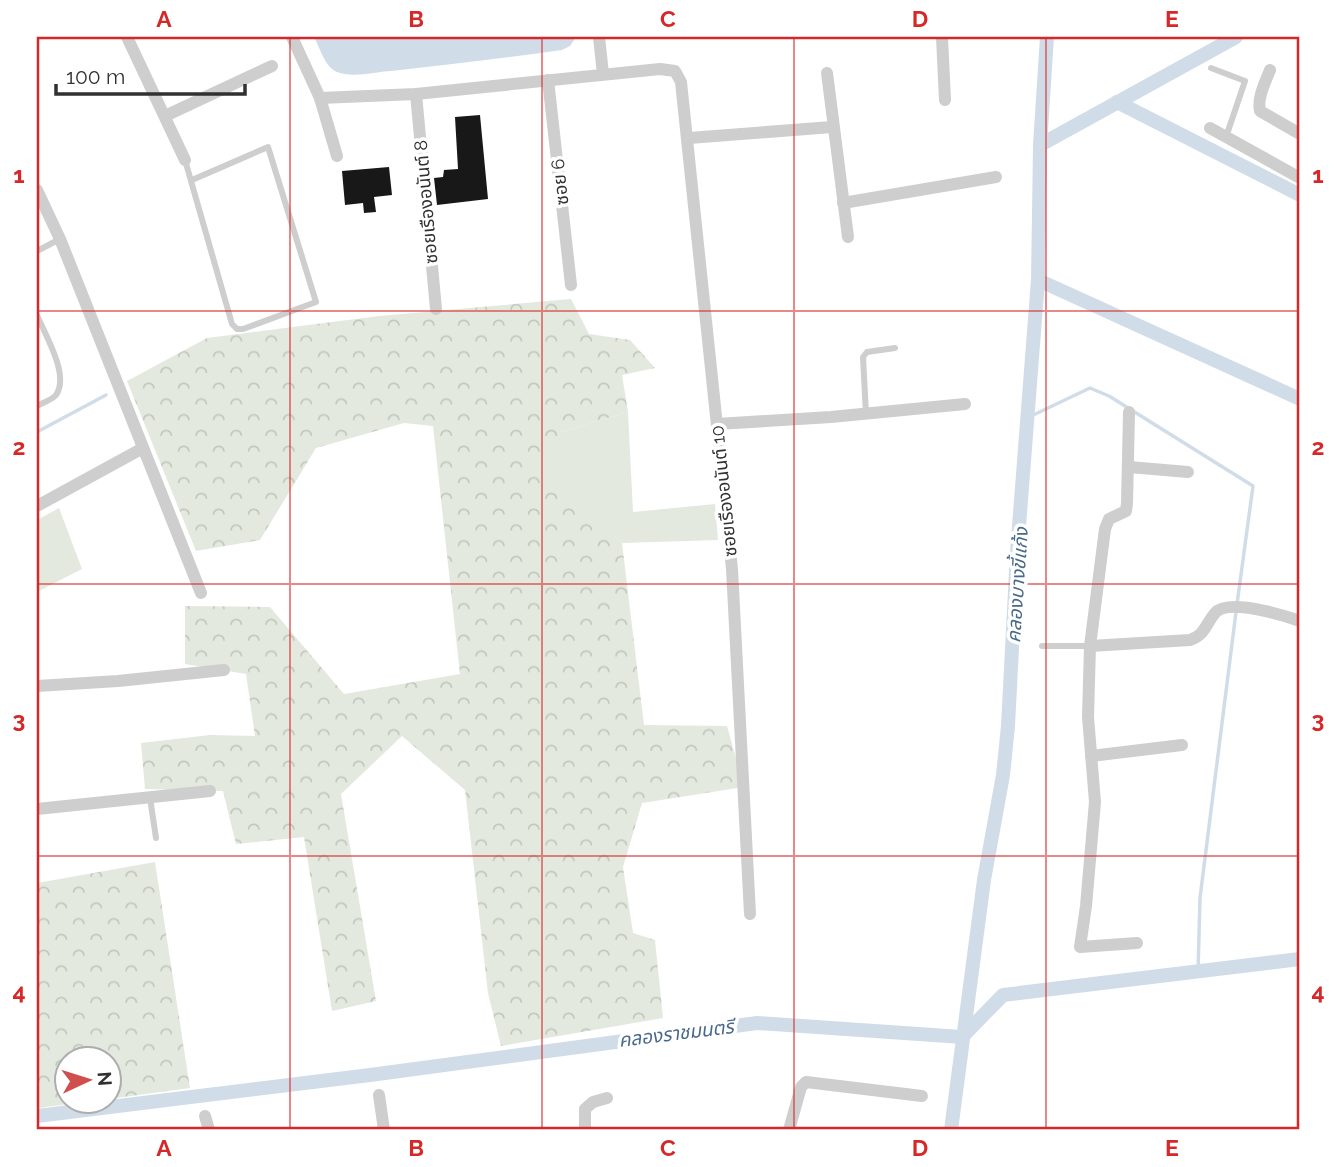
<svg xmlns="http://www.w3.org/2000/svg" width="1337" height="1167" viewBox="0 0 1337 1167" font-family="Raleway,'Noto Sans Thai',sans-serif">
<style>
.green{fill:#e3e9de}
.forest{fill:url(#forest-crowns)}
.water{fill:#d0dde9}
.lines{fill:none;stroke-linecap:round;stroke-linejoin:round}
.stream{stroke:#d0dde9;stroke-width:3.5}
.canal{stroke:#d0dde9;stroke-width:14}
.building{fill:#181818}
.lane{stroke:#cecece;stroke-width:6}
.street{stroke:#cecece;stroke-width:12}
.grid{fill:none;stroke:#d62828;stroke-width:2;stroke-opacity:0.55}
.labels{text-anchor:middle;stroke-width:7;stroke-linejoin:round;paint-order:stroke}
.street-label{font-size:18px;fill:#313131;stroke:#fff}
.water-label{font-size:19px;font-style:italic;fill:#486a8a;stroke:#fff}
.neatline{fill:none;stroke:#d62828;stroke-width:2.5}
.grid-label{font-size:23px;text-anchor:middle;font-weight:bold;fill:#d62828}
</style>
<defs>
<pattern id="forest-crowns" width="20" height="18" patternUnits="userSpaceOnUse" patternTransform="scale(1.75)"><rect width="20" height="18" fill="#e3e9de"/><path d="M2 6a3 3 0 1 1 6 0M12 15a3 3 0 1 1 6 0" fill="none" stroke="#c3c8bf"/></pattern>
</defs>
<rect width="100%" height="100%" fill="#fff"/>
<!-- green -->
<g class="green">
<polygon points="628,412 633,512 715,504 718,540 622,543 538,470 561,432"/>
<polygon points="59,508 82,569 37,592 37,520"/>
</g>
<!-- forest -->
<g class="forest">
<polygon points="571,299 589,334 630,340 655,368 622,375 628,412 561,432 539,470 622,543 644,725 727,726 744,787 642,803 623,867 633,933 655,940 663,1018 501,1046 488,993 465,790 402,736 341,794 376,1001 332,1011 304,837 236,844 223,791 145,789 141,743 210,735 255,736 246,674 185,664 185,606 270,607 344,694 460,674 433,426 404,423 316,448 260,540 196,551 127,381 207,338 379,316"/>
<polygon points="155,862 190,1088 109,1099 108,1058 66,1058 66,1100 94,1101 37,1108 37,883"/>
</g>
<!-- water -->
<path class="water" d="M314 37H576L570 46 562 50C505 58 448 65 391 71 375 72 352 78 337 72 325 67 320 48 314 37Z"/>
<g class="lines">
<!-- stream -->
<g class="stream">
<polyline points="1027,418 1090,388 1109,396 1253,486 1237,604"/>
<polyline points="37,432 106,395"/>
<polyline points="1198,973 1200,898 1236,612"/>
</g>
<!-- canal -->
<g class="canal">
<polyline points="1117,102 1300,195"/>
<polyline points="1040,145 1236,37"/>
<polyline points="1038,280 1300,399"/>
<polyline points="37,1116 370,1075 757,1023 962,1037 1003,995 1300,959"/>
<polyline points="951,1130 984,880 1003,775 1008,726 1017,552 1038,280 1040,145 1047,37"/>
</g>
</g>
<!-- building -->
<g class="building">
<polygon points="480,115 488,199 437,205 434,178 443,177 444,170 458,169 455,117"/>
<polygon points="389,167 392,195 374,197 376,212 364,213 363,203 345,205 342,171"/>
</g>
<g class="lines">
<!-- lane -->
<g class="lane">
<polyline points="1211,68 1245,81 1226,137"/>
<polyline points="185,160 232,324 237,329 243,329 316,302 268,147 192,180"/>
<polyline points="37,251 60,239"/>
<path d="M37 315C45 335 70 375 56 395 52 400 42 403 37 406"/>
<polyline points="866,414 863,357 867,352 895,348"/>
<polyline points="1042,646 1089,646"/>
<polyline points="150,798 156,838"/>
</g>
<!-- street -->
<g class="street">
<polyline points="127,37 185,160"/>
<polyline points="292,37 320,98 337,156"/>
<polyline points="599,37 603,74"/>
<polyline points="942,37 945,100"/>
<path d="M1270 70C1265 83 1257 98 1260 111L1300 134"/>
<polyline points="827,73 848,237"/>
<polyline points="548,80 571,285"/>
<polyline points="416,94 436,309"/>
<polyline points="320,98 416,94 660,69 675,71 681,82 732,569 750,914"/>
<polyline points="165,116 272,66"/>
<polyline points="1210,128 1300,178"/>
<polyline points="689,138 832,127"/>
<polyline points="37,190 60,239 201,593"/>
<polyline points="843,203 996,177"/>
<polyline points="1129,412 1127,503 1126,511 1109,519 1105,529 1090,646 1088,717 1095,802 1086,906 1080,947 1137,943"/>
<polyline points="717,424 831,417 965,404"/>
<polyline points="1129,467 1188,472"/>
<polyline points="37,506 143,448"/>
<path d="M1090 646 1190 640C1205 635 1205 625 1215 613 1228 598 1283 615 1300 621"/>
<polyline points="37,686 118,681 224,670"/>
<polyline points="1091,756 1182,745"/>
<polyline points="37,809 210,791"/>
<polyline points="379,1095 384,1130"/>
<polyline points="205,1116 209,1130"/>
<polyline points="585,1130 585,1109 593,1102 607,1098"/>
<polyline points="789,1130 801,1087 806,1082 922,1096"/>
</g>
</g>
<!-- grid -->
<path class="grid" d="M290 37V1130M542 37V1130M794 37V1130M1046 37V1130M37 311H1300M37 584H1300M37 856H1300"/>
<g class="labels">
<!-- street labels -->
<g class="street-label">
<text transform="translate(560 182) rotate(-96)" y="6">ซอย 6</text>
<text transform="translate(426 202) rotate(-95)" y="6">ซอยเรืองอนันต์ 8</text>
<text transform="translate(724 491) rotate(-96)" y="6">ซอยเรืองอนันต์ 10</text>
</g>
<!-- water labels -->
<g class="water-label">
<text transform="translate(1017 585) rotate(-86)" y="7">คลองบางขี้แก้ง</text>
<text transform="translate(676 1033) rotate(-7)" y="7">คลองราชมนตรี</text>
</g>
</g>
<!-- border -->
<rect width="1337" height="1167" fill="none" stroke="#ffffff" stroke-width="77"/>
<!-- north arrow -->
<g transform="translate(88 1080) rotate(86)"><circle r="33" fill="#ffffff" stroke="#adadad" stroke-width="2"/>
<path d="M0-5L12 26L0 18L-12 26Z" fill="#d04e4b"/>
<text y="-10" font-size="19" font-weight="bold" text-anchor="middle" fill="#313131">N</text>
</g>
<!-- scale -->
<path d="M56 84v10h189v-10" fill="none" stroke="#313131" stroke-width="3.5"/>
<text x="66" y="84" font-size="21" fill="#313131" stroke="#ffffff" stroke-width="5" paint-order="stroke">100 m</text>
<rect x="38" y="38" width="1260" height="1090" class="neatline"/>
<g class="grid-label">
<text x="164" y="27">A</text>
<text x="416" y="27">B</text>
<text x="668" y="27">C</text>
<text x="920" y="27">D</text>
<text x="1172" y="27">E</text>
<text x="19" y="183">1</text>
<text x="1318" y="183">1</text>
<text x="19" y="455">2</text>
<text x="1318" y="455">2</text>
<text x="19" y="728">3</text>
<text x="1318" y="728">3</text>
<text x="19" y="1000">4</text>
<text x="1318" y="1000">4</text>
<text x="164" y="1156">A</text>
<text x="416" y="1156">B</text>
<text x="668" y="1156">C</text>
<text x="920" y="1156">D</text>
<text x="1172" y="1156">E</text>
</g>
</svg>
